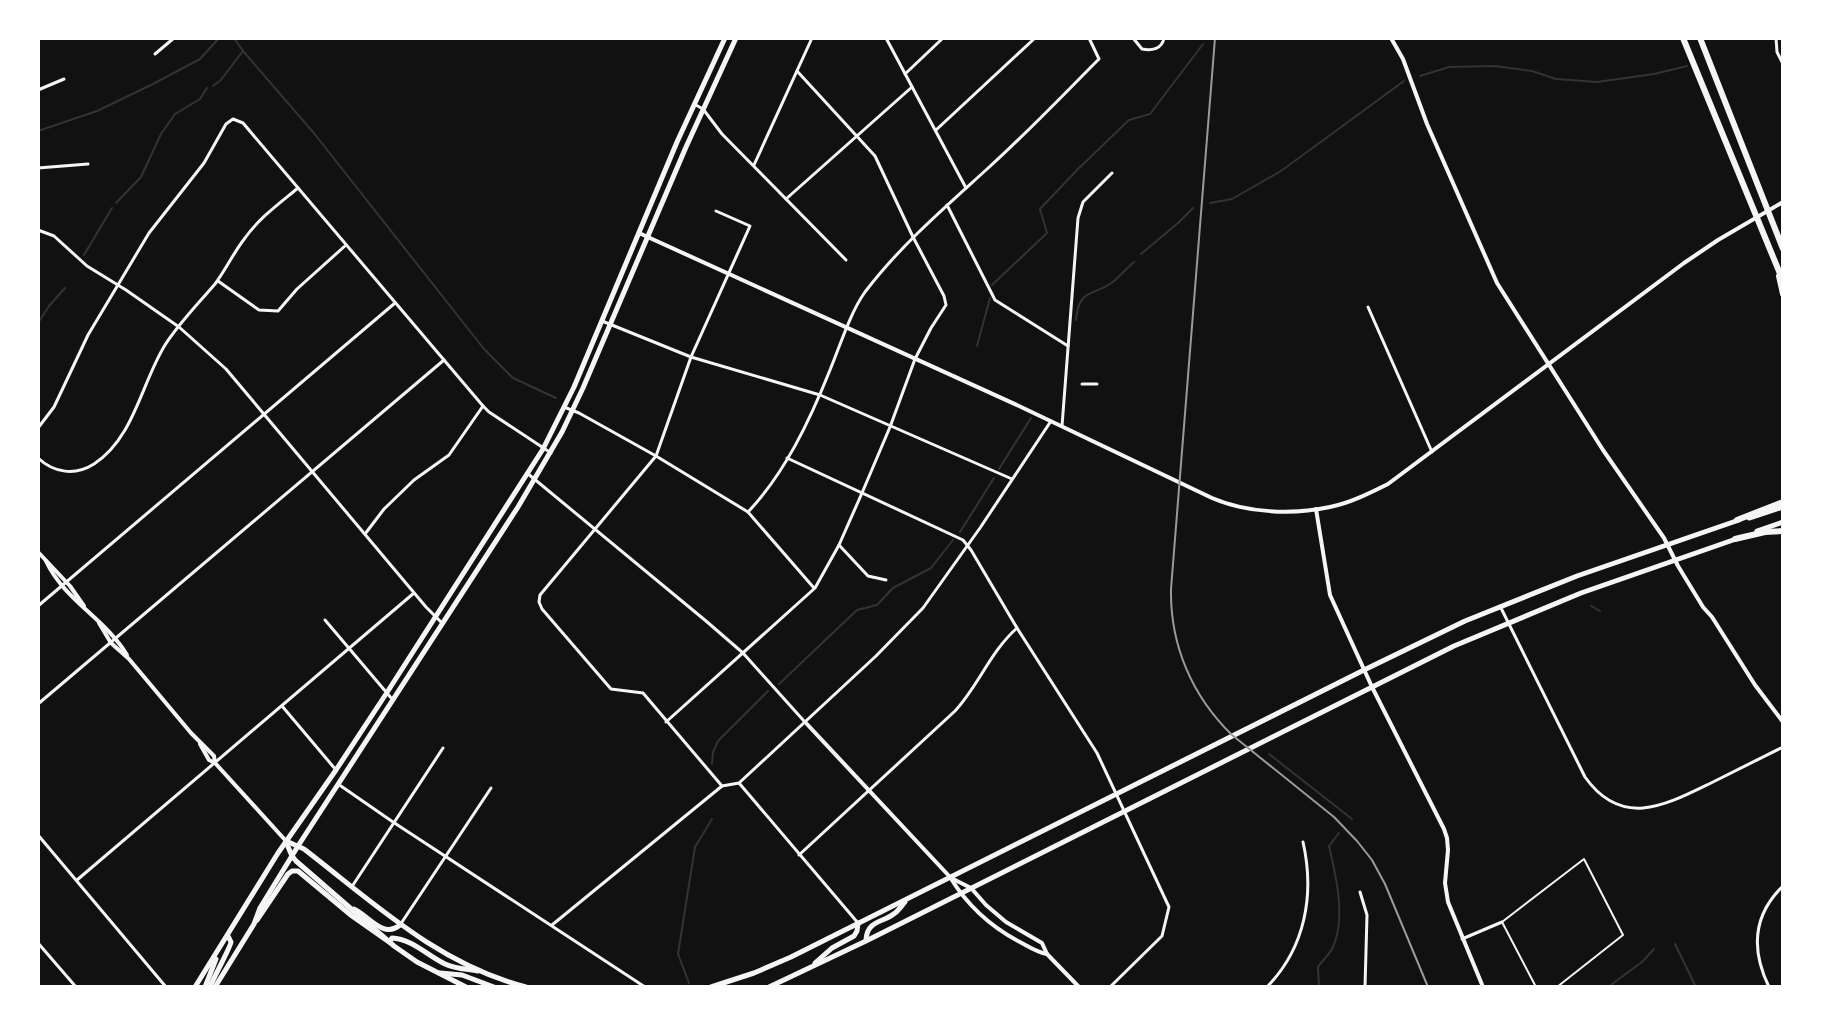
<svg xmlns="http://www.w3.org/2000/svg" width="1821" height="1025" viewBox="0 0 1821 1025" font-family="Jost,sans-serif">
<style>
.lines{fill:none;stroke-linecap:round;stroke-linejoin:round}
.stream{stroke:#333;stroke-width:2}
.service{stroke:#f5f5f5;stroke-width:2}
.pedestrian{stroke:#f5f5f5;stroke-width:3}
.minor{stroke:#f5f5f5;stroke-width:3}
.tertiary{stroke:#f5f5f5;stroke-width:4}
.primary{stroke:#f5f5f5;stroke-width:5}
.trunk{stroke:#f5f5f5;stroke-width:6}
.rail{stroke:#9a9a9a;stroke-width:2}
</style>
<rect width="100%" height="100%" fill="#111"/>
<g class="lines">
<!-- stream -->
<g class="stream">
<polyline points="243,51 313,132 484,349 513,378 556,398"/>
<polyline points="1420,76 1449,67 1495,66 1532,71 1556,79 1597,82 1654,74 1687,66"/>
<polyline points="213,86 220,81 243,51 234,38"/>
<polyline points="38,131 97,111 153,84 200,59 219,38"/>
<polyline points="116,203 141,177 161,134 175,114 200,99 207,88"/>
<polyline points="1210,203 1232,199 1281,171 1404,81"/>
<polyline points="1141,254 1178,223 1193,208"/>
<polyline points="84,255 112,208"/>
<polyline points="992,285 1047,233 1040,209 1078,169 1129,120 1150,114 1203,44"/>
<path d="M1076 320C1079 286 1095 297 1114 281 1121 275 1127 268 1134 262"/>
<polyline points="38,323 49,306 65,288"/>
<polyline points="977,346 990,298"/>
<polyline points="999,469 1031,418"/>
<polyline points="960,532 994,478"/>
<polyline points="1591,606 1600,611"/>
<polyline points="779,684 857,610 877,605 893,588 931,568 953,540"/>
<polyline points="1269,754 1352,819"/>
<polyline points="712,764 713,752 718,741 768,691"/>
<polyline points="1675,944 1695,985"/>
<polyline points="689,983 678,954 695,847 712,819"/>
<path d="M1319 987 1318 967C1322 961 1330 954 1333 947 1346 917 1336 876 1329 846L1339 833"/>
<polyline points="1608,987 1642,962 1654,949"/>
</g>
<!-- service -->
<polyline class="service" points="1536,987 1502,922 1584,859 1623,935 1557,987"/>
<!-- pedestrian -->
<polyline class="pedestrian" points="1082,384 1097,384"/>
<!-- minor -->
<g class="minor">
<polyline points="886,38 966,188"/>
<path d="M1133 38 1142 49C1152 51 1162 49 1164 38"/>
<polyline points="1776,38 1777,52 1783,64"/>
<polyline points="155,54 174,38"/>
<polyline points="905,74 943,38"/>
<polyline points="38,90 64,79"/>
<polyline points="694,104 703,109 722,134 846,260"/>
<polyline points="936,130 1035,38"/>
<polyline points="754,165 812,38"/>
<polyline points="38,168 88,164"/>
<polyline points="786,199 912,87"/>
<polyline points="947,205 995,300 1068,346"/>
<polyline points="716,211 750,226 691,357 656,456 540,595 539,602 542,609 611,689 643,693 722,786"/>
<polyline points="38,230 54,236 87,266 126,290 179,327 226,369 426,607 441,622"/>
<polyline points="218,281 259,310 278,311 297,289 346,245"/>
<polyline points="1368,307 1432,452"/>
<polyline points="602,321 691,357 820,395 1012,479"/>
<polyline points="564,407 579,413 656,456 748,512 814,588"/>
<polyline points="1062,426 1078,218 1083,202 1112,173"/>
<polyline points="38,428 54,407 88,335 149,233 204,163 226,124 233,119 243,123 483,406 489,412 551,453"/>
<path d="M38 458C54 473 75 476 94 464 134 438 141 384 165 345 179 323 198 304 215 284 226 269 234 252 245 238 259 218 280 203 298 188"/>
<polyline points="787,458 963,540 971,550 1017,628 1097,753 1169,907 1162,936 1110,987"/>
<polyline points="527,473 706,621 743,653 804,721"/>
<path d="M748 512C785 473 810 420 830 370 840 346 850 313 865 292 900 246 943 209 986 170 1025 135 1062 96 1099 59L1089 38"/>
<polyline points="365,534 384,509 414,480 449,455 483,406"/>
<polyline points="839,545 868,576 886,580"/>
<polyline points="38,606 395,303"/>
<path d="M1500 606 1585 777C1622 829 1666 805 1711 783 1735 771 1759 759 1783 747"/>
<polyline points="325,620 392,699"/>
<polyline points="38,704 444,360"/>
<polyline points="282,706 336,770"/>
<polyline points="666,722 815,588 839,545 862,493 890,427 915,359 931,328 946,305 944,296 913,237 875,156 797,71"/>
<polyline points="739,783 858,923"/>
<polyline points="338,784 393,822 645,987"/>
<polyline points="38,835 166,987"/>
<path d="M799 855 955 711C979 685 990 652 1017 628"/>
<polyline points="77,880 414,593"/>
<polyline points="353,885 443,748"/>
<polyline points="1360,892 1367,915 1365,987"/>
<polyline points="400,925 491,788"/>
<polyline points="552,925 722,786 739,783 876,656 923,608 980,528 1051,421"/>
<polyline points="1462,939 1502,922"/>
<polyline points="38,943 76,987"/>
<path d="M1267 987C1305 948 1315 895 1303 842"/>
<path d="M1769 987C1751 950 1752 916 1783 886"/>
</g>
<!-- tertiary -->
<g class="tertiary">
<polyline points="1391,38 1403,59 1427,124 1497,283 1603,450 1664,538 1678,566 1703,607 1712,617 1755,685 1783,722"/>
<path d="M639 233 1019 406 1212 498C1247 513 1292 515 1330 507 1350 503 1370 493 1388 484L1684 263 1718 240 1783 202"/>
<polyline points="1316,509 1330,595 1372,687 1444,829 1447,838 1448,850 1445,883 1448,902 1483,987"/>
<polyline points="38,552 70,586 84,606"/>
<path d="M46 561C64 600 106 619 127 655"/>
<polyline points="99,623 111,643 129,659 191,733 214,756 215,763"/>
<path d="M805 722 950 877C967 905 990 926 1018 941 1028 946 1036 952 1047 954"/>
<polyline points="200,744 209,760 215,763 286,841"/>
<polyline points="953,879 971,888 986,905 1006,922 1042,943 1047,954 1079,987"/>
</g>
<!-- primary -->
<g class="primary">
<polyline points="1749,518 1783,507"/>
<polyline points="1757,531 1783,522"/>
<path d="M286 841 304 849C374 903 438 964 526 987"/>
<polyline points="286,842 292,856 296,861 394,946 417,962 466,987"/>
<path d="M354 909C369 916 383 939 400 925"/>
<path d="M257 920 288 874 292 871H298L352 916 389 942 392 938C412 939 428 956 445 964 455 969 467 969 478 971"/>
<path d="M866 940C867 920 883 923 895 913 899 910 902 905 905 902"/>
<polyline points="815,963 832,948 854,936 857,931 858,923"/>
<polyline points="440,973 462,975 494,987"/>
<polyline points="195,987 278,853 336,770 386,694 543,449 574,387 677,142 725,38"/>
<polyline points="205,987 216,959"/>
<path d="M210 987C213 979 231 946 231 942 230 940 229 938 228 936"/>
<polyline points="215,987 254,924 260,908 298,846 518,507 562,432 583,388 686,147 736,38"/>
<polyline points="711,987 754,973 791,957 1364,670 1465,621 1577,576 1739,520"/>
<polyline points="769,987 866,941 1454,646 1581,593 1736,539"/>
</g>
<!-- trunk -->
<g class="trunk">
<polyline points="1683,38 1783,281"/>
<polyline points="1700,38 1783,249"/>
<polyline points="1779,276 1783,294"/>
<polyline points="1737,520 1783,502"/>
<polyline points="1735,539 1765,532 1783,531"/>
</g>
<!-- rail -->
<path class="rail" d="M1215 38 1171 589C1170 645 1192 696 1232 735L1334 817 1357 841 1372 860 1385 884 1428 987"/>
</g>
<!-- border -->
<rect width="1821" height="1025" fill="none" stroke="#ffffff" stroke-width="80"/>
</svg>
